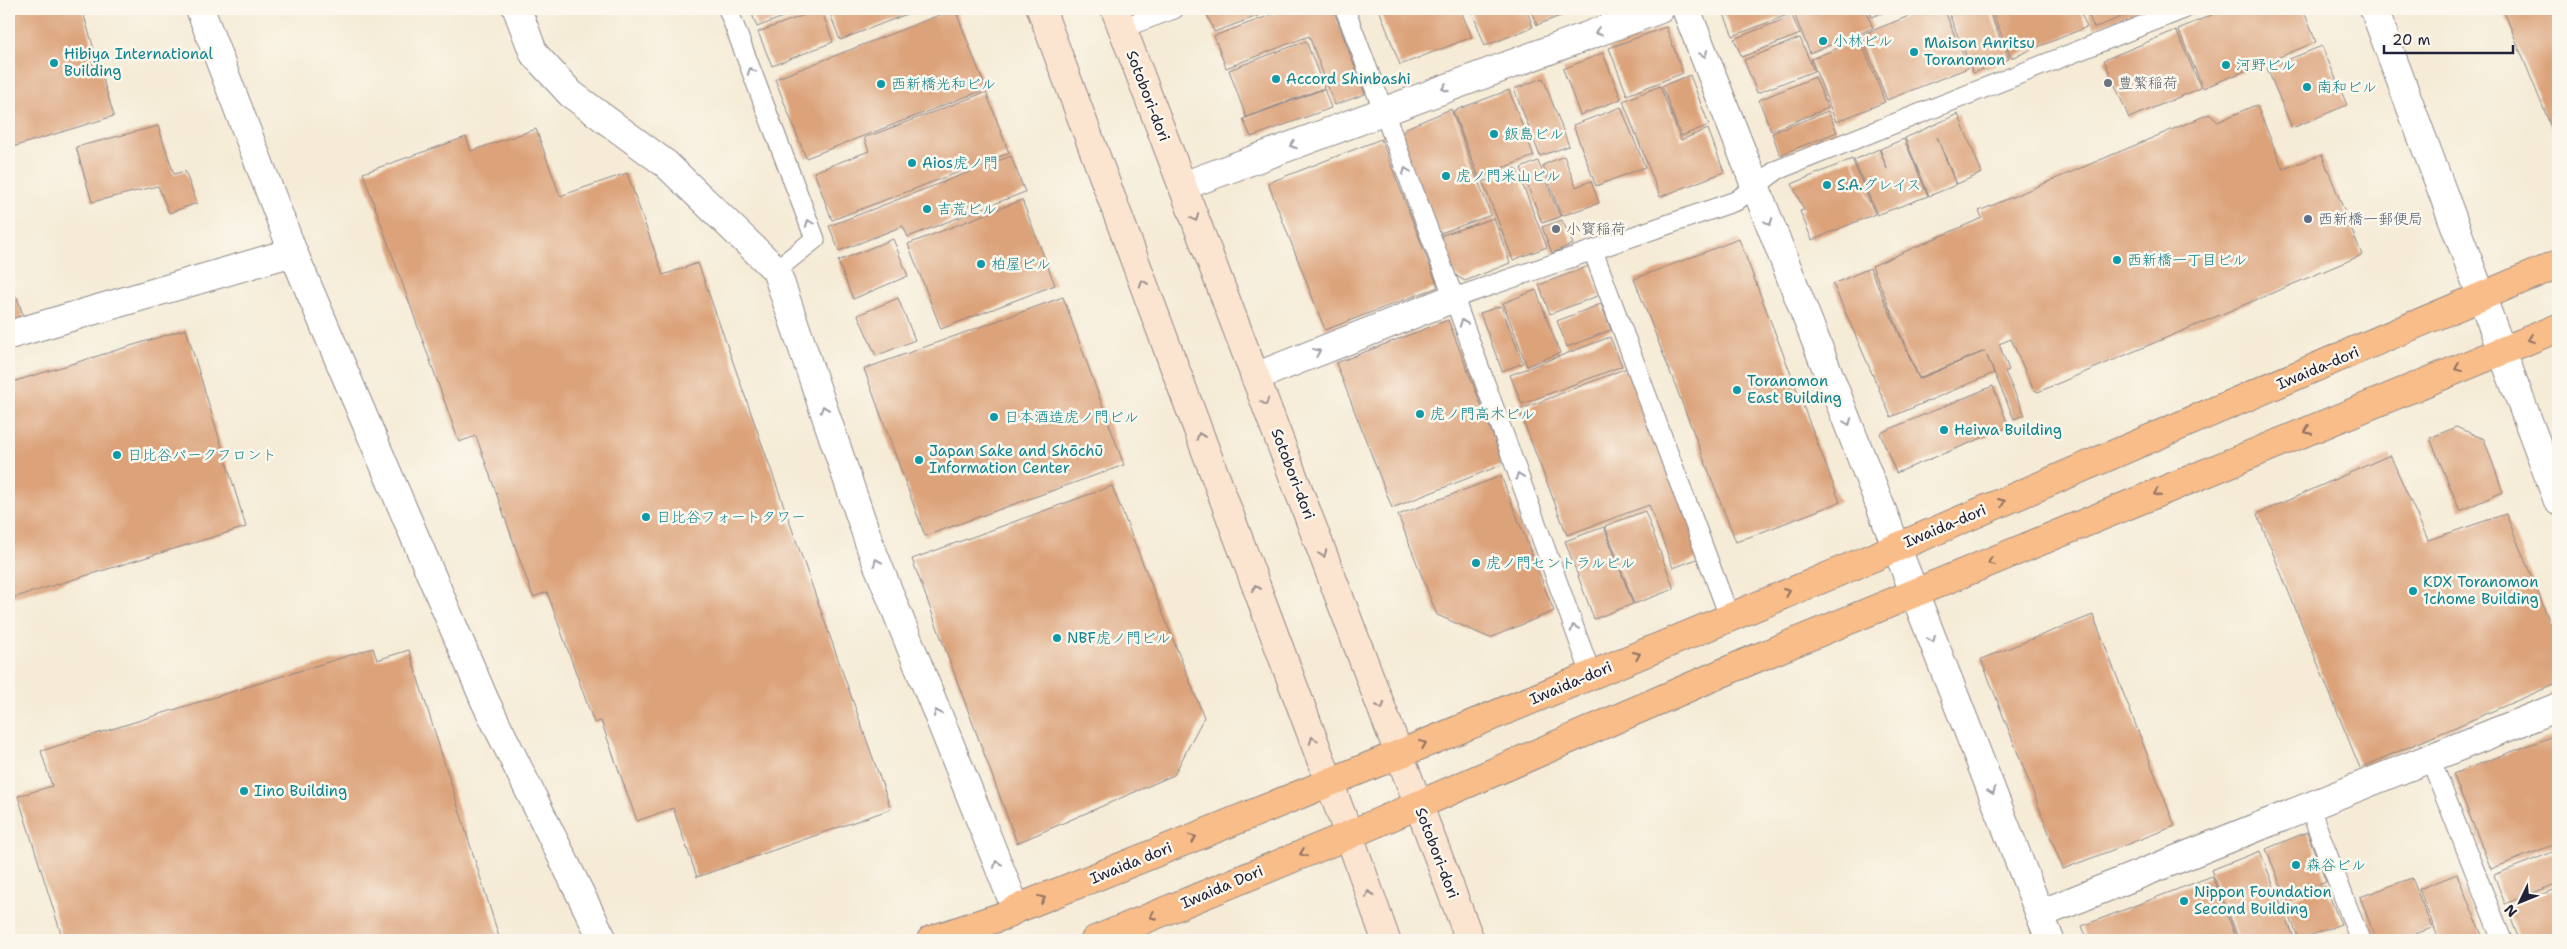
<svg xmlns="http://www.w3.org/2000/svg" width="2567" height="949" viewBox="0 0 2567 949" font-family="'Shantell Sans','Klee One',sans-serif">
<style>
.building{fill:#dca37a}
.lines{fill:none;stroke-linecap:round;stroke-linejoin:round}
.service-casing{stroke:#8c8688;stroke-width:21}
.minor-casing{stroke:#8c8688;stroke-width:30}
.tertiary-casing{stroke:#8c8688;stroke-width:30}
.secondary-casing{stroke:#8c8688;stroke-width:30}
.primary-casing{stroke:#8c8688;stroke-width:30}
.path{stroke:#8c8688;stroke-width:3;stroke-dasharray:1 4;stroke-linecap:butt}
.service{stroke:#fff;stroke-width:19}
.minor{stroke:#fff;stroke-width:28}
.tertiary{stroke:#fff;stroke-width:28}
.secondary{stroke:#fce5d0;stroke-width:28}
.primary{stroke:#f8bd89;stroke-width:28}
.oneway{stroke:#9c9ca7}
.oneway2{stroke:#9a8d8d}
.oneway3{stroke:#8d7062}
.culture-dot{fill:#0f9aa8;stroke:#fbf7ec;stroke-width:2}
.worship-dot{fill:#6b7280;stroke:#fbf7ec;stroke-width:2}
.service-dot{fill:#5c6f8a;stroke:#fbf7ec;stroke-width:2}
.labels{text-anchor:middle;stroke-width:5;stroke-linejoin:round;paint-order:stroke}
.culture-label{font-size:15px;fill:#0d838f;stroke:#fbf7ec;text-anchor:start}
.worship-label{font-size:15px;fill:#5b616d;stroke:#fbf7ec;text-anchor:start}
.street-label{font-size:15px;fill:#22223b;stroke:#fbf7ec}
.service-label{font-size:15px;fill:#4e5e75;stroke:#fbf7ec;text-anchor:start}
</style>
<rect width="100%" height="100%" fill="#fbf7ec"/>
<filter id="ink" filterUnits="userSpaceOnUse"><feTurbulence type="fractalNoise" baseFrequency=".02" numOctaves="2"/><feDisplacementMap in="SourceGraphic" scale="10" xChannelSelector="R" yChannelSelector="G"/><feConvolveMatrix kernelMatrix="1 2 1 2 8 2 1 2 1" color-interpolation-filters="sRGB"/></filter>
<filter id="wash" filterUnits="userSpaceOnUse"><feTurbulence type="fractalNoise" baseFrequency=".0096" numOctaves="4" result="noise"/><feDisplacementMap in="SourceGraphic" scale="20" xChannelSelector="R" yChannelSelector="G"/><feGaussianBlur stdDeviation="1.12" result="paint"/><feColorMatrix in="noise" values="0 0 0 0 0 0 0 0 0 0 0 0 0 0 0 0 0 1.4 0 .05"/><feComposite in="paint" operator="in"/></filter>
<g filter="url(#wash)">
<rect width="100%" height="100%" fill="#f5ebd6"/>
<g id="blocks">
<!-- building -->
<g class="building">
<polygon points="9,9 82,9 114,116 9,148"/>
<polygon points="750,9 804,9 757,27"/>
<polygon points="821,9 833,42 772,66 758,32"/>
<polygon points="828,9 920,9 840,40"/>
<polygon points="955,9 986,89 806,158 775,79"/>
<polygon points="1205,9 1277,9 1214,32"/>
<polygon points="1287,9 1333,9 1365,94 1335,105 1309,36 1226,68 1214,36"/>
<polygon points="1379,9 1460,9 1472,37 1400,65"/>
<polygon points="1471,9 1526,9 1533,27 1485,46"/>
<polygon points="1530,9 1578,9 1537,25"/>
<polygon points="1722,9 1788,9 1790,14 1733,36"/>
<polygon points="1792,9 1865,9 1873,28 1810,53"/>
<polygon points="1869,9 1893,9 1872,17"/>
<polygon points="1927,9 1944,9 1968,68 1887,100 1861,35"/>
<polygon points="1947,9 1988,9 2009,59 1973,73"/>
<polygon points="1991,9 2079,9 2087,27 2011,58"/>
<polygon points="2086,9 2141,9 2094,28"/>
<polygon points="2226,9 2303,9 2316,42 2203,88 2178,29"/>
<polygon points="2503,9 2558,9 2558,144"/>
<polygon points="1792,16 1800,34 1742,57 1734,39"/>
<polygon points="1666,27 1683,73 1627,95 1609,48"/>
<polygon points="2176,30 2201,88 2129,118 2104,60"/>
<polygon points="1800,38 1814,71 1757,93 1744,60"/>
<polygon points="1860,39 1885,102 1836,122 1811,59"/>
<polygon points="1306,41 1324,88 1246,117 1229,70"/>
<polygon points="2322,46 2347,105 2292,128 2267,68"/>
<polygon points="1603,53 1621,99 1580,115 1563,69"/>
<polygon points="1690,75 1709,125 1681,136 1662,86"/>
<polygon points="1815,77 1828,108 1771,131 1759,100"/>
<polygon points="1543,78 1569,146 1540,156 1514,89"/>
<polygon points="1660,86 1681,140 1708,129 1724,172 1660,197 1623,101"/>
<polygon points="1324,89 1331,108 1251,137 1243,119"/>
<polygon points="1509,90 1534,156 1479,177 1453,111"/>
<polygon points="986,92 1009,153 832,220 814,172 869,151 864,138"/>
<polygon points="2253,106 2257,106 2283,169 2322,155 2362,255 2038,392 2033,389 2011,339 1999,344 2009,370 2005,372 2025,415 2014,419 1987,356 1994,373 1891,417 1833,284 1870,268 1919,379 1985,351 1919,378 1872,266 1982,218 1979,211 2209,114 2218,122"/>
<polygon points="1621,107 1645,167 1596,186 1573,125"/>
<polygon points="1451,109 1491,215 1438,234 1400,137 1406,128"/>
<polygon points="1828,111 1837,132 1780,155 1772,133"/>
<polygon points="1958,114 1982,173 1957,184 1937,137 1956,185 1929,196 1905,138"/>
<polygon points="158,126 174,174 185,171 197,203 169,213 158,186 92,202 76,147"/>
<polygon points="536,129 560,196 627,173 663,275 698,263 891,809 697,877 673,808 637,821 601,721 594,723 547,592 533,597 476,436 459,442 363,173 466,137 471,151"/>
<polygon points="1381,139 1438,287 1325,330 1268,183"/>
<polygon points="1904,139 1928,196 1877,215 1854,160 1879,149 1887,169 1880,149"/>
<polygon points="1011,156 1025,192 908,237 903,226 839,251 829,226"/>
<polygon points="1564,156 1576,187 1591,181 1599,203 1561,216 1543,165"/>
<polygon points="1852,159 1875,214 1812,240 1800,211 1804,210 1792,184"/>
<polygon points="1538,161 1560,217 1542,223 1521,168"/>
<polygon points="1516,168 1547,247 1513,260 1483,182"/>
<polygon points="1022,200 1055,285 941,329 908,244"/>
<polygon points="1494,218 1510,263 1465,281 1455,275 1440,236"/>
<polygon points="1562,220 1573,244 1552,253 1542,227"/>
<polygon points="893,239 908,276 853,299 838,261"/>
<polygon points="1739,239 1840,502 1736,542 1634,279"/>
<polygon points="1589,266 1600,295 1550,314 1539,285"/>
<polygon points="1536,290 1560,353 1527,366 1503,303"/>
<polygon points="17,297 26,324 9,329 9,299"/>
<polygon points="1063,297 1124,465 925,536 864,369"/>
<polygon points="898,298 915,340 876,356 858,315"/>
<polygon points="1601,304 1611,330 1567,347 1557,321"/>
<polygon points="1501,306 1523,363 1502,371 1480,313"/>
<polygon points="1448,320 1504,464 1392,508 1336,363"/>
<polygon points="186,329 246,527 9,599 9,383"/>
<polygon points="1610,337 1622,366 1522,404 1510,375"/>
<polygon points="1632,366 1705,556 1673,568 1649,505 1567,535 1519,410"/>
<polygon points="1993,386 2009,427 1896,473 1880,433"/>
<polygon points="2456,427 2484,439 2503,492 2460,511 2430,438"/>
<polygon points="2390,455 2428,540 2506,514 2558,642 2558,683 2360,768 2257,514"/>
<polygon points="1501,476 1554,611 1490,638 1437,615 1398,515"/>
<polygon points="1112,486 1204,717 1174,775 1017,843 912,559"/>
<polygon points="1645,511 1674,589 1634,604 1605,526"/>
<polygon points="1604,527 1633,604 1594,619 1565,541"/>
<polygon points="2093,615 2175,826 2063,869 1981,659"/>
<polygon points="373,648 377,660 409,650 500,940 63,940 18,796 52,786 41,751"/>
<polygon points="2558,734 2558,796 2555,797 2558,805 2558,843 2491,869 2453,774"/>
<polygon points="2307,832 2326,882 2286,898 2266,849"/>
<polygon points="2558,850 2558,883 2505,904 2494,875"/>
<polygon points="2260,851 2295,940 2239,940 2211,870"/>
<polygon points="2457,874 2483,938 2478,940 2439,940 2419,889"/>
<polygon points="2212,876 2237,940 2088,940 2082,926"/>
<polygon points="2412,878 2432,928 2399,940 2376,940 2360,897"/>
<polygon points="2325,886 2341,924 2299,940 2284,901"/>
<polygon points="2558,888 2558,940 2519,940 2507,908"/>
</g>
</g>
</g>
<g filter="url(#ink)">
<use href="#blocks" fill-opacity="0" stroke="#8c8688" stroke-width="1"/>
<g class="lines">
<defs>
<g id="service">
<polyline points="728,9 815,239 776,270"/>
<polyline points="1345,9 1454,298 1591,674"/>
<polyline points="1122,28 1174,9"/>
<polyline points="1593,251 1729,616"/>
<polyline points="1454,298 1736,201 1777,170 2184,9"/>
<polyline points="2430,758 2502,940"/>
<polyline points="2309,806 2360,940"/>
</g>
<g id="minor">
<polyline points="517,9 534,54 571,94 666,164 776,270 871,548 1016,909"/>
<polyline points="1686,9 2050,940"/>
<polyline points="1183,186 1660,9"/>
<polyline points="9,335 293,252"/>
<polyline points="1255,377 1454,298"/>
<polyline points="2040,914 2558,707"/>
</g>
<g id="tertiary">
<polyline points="200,9 293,252 485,701 603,940"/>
<polyline points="2374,9 2558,501"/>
</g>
<g id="secondary">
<polyline points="1041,9 1349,835 1386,940"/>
<polyline points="1115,9 1470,940"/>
</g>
<g id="primary">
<path d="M931 940 1006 915 1016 909C1323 786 1629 661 1933 532 2141 443 2349 352 2558 264"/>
<polyline points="1095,940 1349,835 1752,660 2558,328"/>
</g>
</defs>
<!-- service casing -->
<use href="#service" class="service-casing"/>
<!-- minor casing -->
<use href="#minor" class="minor-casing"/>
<!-- tertiary casing -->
<use href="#tertiary" class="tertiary-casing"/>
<!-- secondary casing -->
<use href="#secondary" class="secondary-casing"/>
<!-- primary casing -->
<use href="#primary" class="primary-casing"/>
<!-- path -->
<polyline class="path" points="2558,368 2558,386"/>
<!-- service -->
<use href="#service" class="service"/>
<!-- minor -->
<use href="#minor" class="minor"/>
<!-- tertiary -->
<use href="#tertiary" class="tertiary"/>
<!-- secondary -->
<use href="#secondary" class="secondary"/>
<!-- primary -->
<use href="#primary" class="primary"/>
</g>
<!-- one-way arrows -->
<defs><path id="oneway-chevron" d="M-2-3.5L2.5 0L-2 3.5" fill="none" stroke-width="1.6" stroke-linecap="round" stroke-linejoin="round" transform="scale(1.25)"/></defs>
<g class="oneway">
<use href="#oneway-chevron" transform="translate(1598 32) rotate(160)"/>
<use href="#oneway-chevron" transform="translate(1704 54) rotate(69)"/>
<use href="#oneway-chevron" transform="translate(751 71) rotate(-111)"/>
<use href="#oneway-chevron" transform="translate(1445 88) rotate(160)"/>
<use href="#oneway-chevron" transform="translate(1293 145) rotate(160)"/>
<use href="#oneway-chevron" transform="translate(1406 171) rotate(-111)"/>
<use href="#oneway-chevron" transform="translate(1769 222) rotate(69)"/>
<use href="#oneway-chevron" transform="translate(809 223) rotate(-111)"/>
<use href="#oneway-chevron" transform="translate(1463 323) rotate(-110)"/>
<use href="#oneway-chevron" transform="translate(1317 352) rotate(-22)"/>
<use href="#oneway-chevron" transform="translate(824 409) rotate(-109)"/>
<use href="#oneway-chevron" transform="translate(1848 422) rotate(69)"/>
<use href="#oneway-chevron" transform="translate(1519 476) rotate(-110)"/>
<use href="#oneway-chevron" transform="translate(877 562) rotate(-112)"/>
<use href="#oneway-chevron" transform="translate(1574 628) rotate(-110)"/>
<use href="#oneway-chevron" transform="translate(1932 639) rotate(69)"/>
<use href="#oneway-chevron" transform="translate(937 713) rotate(-112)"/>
<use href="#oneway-chevron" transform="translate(1992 791) rotate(69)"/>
<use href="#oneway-chevron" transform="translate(997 864) rotate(-113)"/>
</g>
<g class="oneway2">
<use href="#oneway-chevron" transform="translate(1195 218) rotate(69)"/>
<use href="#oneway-chevron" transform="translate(1143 283) rotate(-110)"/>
<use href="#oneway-chevron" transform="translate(1265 402) rotate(69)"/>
<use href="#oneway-chevron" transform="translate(1200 436) rotate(-110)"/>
<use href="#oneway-chevron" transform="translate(1323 554) rotate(69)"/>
<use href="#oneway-chevron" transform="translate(1256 588) rotate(-110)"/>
<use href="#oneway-chevron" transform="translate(1381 706) rotate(70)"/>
<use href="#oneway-chevron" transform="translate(1313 740) rotate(-110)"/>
<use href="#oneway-chevron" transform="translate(1369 894) rotate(-109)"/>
</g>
<g class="oneway3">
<use href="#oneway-chevron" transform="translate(2531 339) rotate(159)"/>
<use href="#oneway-chevron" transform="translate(2458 368) rotate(158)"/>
<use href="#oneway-chevron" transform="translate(2308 431) rotate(157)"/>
<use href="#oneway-chevron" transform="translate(2157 493) rotate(157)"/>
<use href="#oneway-chevron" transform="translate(2002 502) rotate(-23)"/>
<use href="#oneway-chevron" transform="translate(1991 562) rotate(158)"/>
<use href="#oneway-chevron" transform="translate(1787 592) rotate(-23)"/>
<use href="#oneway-chevron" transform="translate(1637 655) rotate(-23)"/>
<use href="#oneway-chevron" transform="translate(1423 744) rotate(-22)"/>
<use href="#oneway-chevron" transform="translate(1193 838) rotate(-22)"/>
<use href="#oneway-chevron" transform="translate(1303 853) rotate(158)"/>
<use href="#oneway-chevron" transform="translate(1042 899) rotate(-22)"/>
<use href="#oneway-chevron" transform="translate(1153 916) rotate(157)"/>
</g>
</g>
<!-- markers -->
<g class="culture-dot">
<circle cx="1823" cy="41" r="5"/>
<circle cx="1914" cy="52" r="5"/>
<circle cx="54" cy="63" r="5"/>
<circle cx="2226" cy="65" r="5"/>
<circle cx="1276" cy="79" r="5"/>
<circle cx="881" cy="84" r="5"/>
<circle cx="2307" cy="87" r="5"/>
<circle cx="1494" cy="134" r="5"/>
<circle cx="912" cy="163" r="5"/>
<circle cx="1446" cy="176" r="5"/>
<circle cx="1827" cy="185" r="5"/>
<circle cx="927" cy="209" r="5"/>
<circle cx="2117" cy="260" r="5"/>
<circle cx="981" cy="264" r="5"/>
<circle cx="1737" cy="390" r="5"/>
<circle cx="1420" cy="414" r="5"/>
<circle cx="994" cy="417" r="5"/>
<circle cx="1944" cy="430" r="5"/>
<circle cx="117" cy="455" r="5"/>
<circle cx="919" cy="460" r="5"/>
<circle cx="646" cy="517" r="5"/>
<circle cx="1476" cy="563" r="5"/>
<circle cx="2413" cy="591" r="5"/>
<circle cx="1057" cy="638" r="5"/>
<circle cx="244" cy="791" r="5"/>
<circle cx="2296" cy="865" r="5"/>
<circle cx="2184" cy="901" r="5"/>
</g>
<g class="worship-dot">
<circle cx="2108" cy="83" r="5"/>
<circle cx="1556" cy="229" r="5"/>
</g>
<circle class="service-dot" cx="2308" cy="219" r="5"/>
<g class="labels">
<!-- culture labels -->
<g class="culture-label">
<text x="1833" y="46">小林ビル</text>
<text x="1924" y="48">Maison Anritsu<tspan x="1924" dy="17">Toranomon</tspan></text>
<text x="64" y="59">Hibiya International<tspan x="64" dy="17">Building</tspan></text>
<text x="2236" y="70">河野ビル</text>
<text x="1286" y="84">Accord Shinbashi</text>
<text x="891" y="89">西新橋光和ビル</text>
<text x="2317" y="92">南和ビル</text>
<text x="1504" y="139">飯島ビル</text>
<text x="922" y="168">Aios虎ノ門</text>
<text x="1456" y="181">虎ノ門米山ビル</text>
<text x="1837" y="190">S.A.グレイス</text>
<text x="937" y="214">吉荒ビル</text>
<text x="2127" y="265">西新橋一丁目ビル</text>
<text x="991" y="269">柏屋ビル</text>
<text x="1747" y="386">Toranomon<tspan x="1747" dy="17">East Building</tspan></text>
<text x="1430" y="419">虎ノ門高木ビル</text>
<text x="1004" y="422">日本酒造虎ノ門ビル</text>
<text x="1954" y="435">Heiwa Building</text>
<text x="929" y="456">Japan Sake and Shōchū<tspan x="929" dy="17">Information Center</tspan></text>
<text x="127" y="460">日比谷パークフロント</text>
<text x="656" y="522">日比谷フォートタワー</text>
<text x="1486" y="568">虎ノ門セントラルビル</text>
<text x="2423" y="587">KDX Toranomon<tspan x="2423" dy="17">1chome Building</tspan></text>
<text x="1067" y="643">NBF虎ノ門ビル</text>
<text x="254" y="796">Iino Building</text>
<text x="2306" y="870">森谷ビル</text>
<text x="2194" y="897">Nippon Foundation<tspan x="2194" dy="17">Second Building</tspan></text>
</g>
<!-- worship labels -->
<g class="worship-label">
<text x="2118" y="88">豊繁稲荷</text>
<text x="1566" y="234">小寳稲荷</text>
</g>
<!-- street labels -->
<g class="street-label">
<text transform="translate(1148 96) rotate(69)" y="5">Sotobori-dori</text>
<text transform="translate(2318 368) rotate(-23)" y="5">Iwaida-dori</text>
<text transform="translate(1293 474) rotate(69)" y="5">Sotobori-dori</text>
<text transform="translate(1945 526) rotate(-23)" y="5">Iwaida-dori</text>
<text transform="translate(1571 683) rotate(-23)" y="5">Iwaida-dori</text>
<text transform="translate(1437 853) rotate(69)" y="5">Sotobori-dori</text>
<text transform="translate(1131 863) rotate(-22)" y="5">Iwaida dori</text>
<text transform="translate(1222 887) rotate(-23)" y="5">Iwaida Dori</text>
</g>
<!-- service labels -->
<g class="service-label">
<text x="2318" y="224">西新橋一郵便局</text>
</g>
</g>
<!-- margin -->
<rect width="2567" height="949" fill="none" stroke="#fbf7ec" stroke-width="30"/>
<!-- north arrow -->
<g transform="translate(2520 902) rotate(227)" stroke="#fbf7ec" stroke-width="4" paint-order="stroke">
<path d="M0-4L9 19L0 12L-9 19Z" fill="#22223b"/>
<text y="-8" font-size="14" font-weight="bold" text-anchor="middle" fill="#22223b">N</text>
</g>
<!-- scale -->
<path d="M2384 45v8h129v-8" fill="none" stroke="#22223b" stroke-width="2.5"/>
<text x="2392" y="45" font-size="15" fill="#22223b" stroke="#fbf7ec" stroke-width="4" paint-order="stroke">20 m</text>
</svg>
